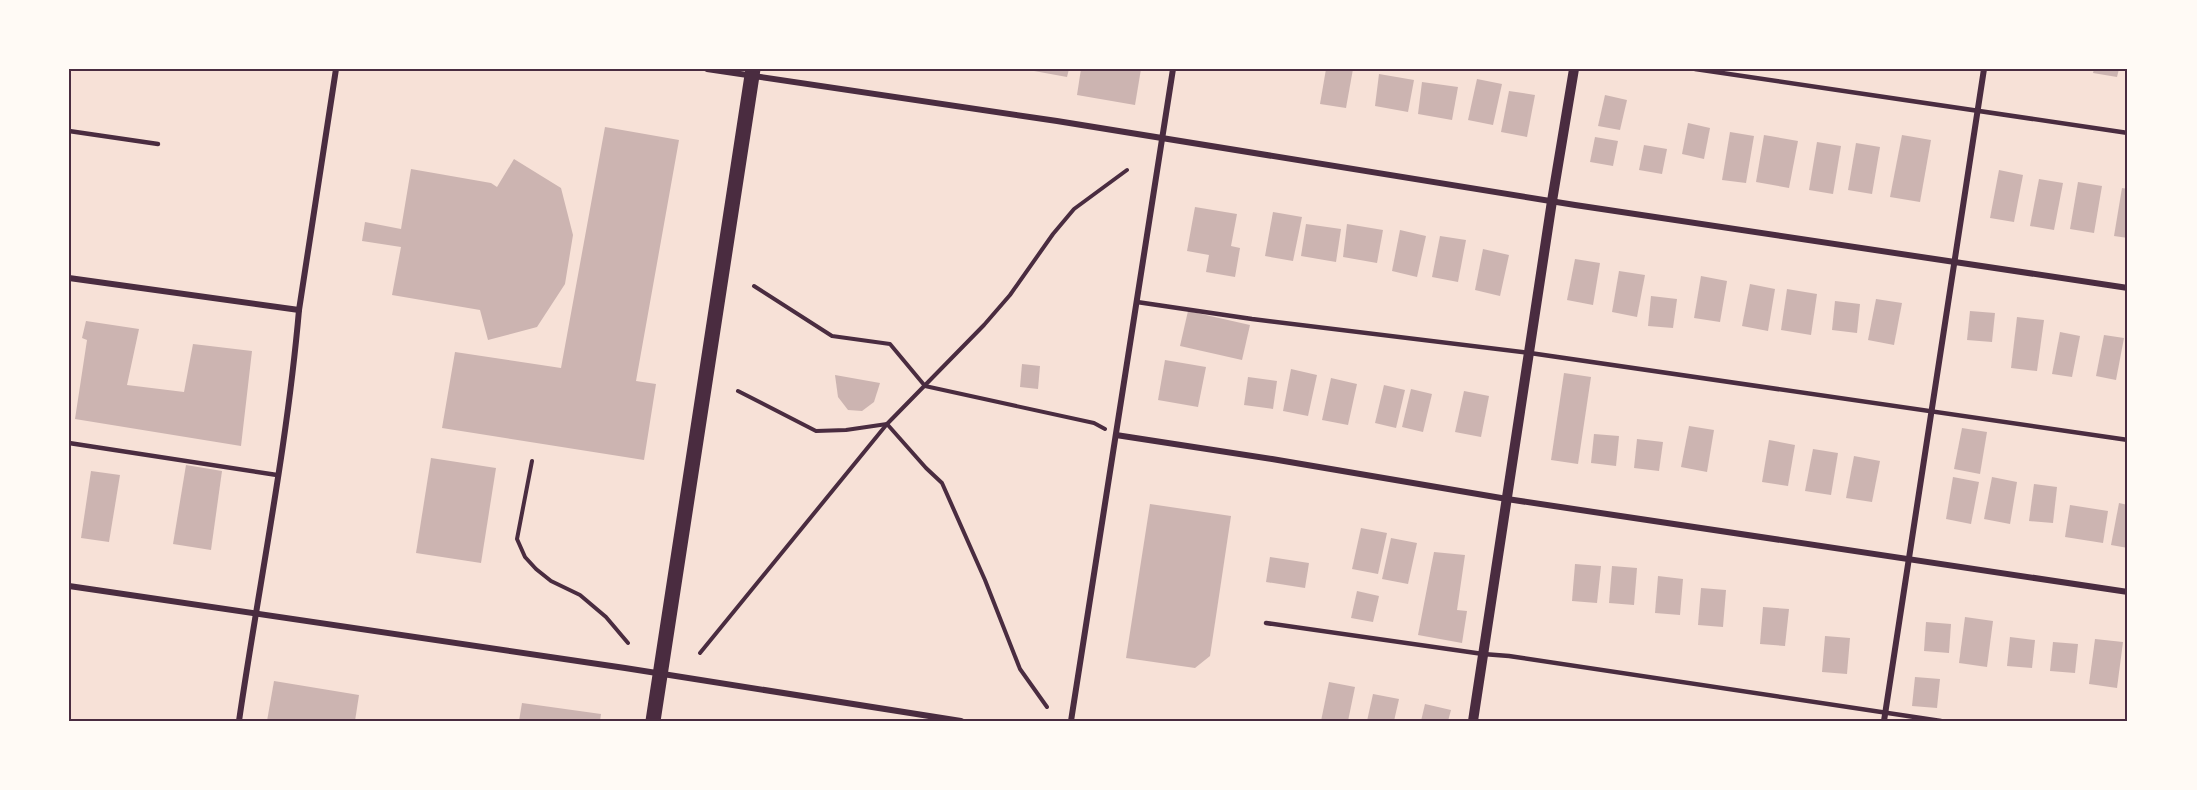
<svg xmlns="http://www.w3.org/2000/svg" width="2197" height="790" viewBox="0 0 2197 790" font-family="'Crimson Pro',serif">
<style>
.building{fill:#ccb4b1}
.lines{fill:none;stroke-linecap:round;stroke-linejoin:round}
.path{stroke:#4a2c40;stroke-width:4}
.service{stroke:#4a2c40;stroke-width:4.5}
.minor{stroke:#4a2c40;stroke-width:6}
.tertiary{stroke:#4a2c40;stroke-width:10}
.primary{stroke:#4a2c40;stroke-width:15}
.neatline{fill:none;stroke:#4a2c40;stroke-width:2}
</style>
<rect width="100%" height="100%" fill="#f7e1d7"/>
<!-- building -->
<g class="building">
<polygon points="1023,69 1069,69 1067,77"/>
<polygon points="1081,69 1141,69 1135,105 1077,95"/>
<polygon points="1326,69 1353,69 1346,108 1320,104"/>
<polygon points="2094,69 2119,69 2117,77 2093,73"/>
<polygon points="1379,74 1414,80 1408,112 1375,106"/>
<polygon points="1477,79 1502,84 1493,125 1468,120"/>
<polygon points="1422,82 1458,87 1452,120 1418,114"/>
<polygon points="1509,91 1535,95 1527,137 1501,132"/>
<polygon points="1605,95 1627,100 1620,130 1598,126"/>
<polygon points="1688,123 1710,128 1704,159 1682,154"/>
<polygon points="605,127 679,140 636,381 656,384 644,460 442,428 455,352 561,368"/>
<polygon points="1730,132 1754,136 1746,183 1722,180"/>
<polygon points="1764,135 1798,141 1789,188 1756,182"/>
<polygon points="1902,135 1931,140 1920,202 1890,197"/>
<polygon points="1595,137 1618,141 1613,166 1590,162"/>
<polygon points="1817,142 1841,146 1833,194 1809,190"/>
<polygon points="1856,143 1880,147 1872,194 1848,190"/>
<polygon points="1644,145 1667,149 1662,174 1639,170"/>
<polygon points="514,159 561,188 573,235 565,284 537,327 488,340 480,310 392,295 401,247 362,241 365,222 401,229 411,169 491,183 497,187"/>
<polygon points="1999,170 2023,175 2014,222 1990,218"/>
<polygon points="2039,179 2063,183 2054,230 2030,226"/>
<polygon points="2078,182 2102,186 2094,233 2070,229"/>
<polygon points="2122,188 2128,189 2128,238 2114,236"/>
<polygon points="1195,207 1237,214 1231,246 1240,248 1235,277 1206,272 1209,255 1187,251"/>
<polygon points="1273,212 1302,217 1293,261 1265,256"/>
<polygon points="1306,224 1341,229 1336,262 1301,256"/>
<polygon points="1347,224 1383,230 1377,263 1343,257"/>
<polygon points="1400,230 1426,236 1417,277 1392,271"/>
<polygon points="1440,236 1466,240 1458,282 1432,277"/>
<polygon points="1483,249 1509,255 1500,296 1475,290"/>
<polygon points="1575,259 1600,263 1593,305 1567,300"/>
<polygon points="1619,271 1645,275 1637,317 1612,312"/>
<polygon points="1701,276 1727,281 1720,322 1694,318"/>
<polygon points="1750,284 1775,289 1768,331 1742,326"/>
<polygon points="1787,289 1817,294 1811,335 1781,330"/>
<polygon points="1651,296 1677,299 1673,328 1648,326"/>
<polygon points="1876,299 1902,303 1894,345 1868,340"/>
<polygon points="1835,301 1860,304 1857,333 1832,330"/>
<polygon points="1188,311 1250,325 1242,360 1180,346"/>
<polygon points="1970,311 1995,313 1992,342 1967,340"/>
<polygon points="2017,317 2044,320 2037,371 2011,368"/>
<polygon points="86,321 139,329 127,385 184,392 193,344 252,351 241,446 75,419 87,340 82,338"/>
<polygon points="2060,332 2080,336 2072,377 2052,374"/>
<polygon points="2104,335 2124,338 2116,380 2096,376"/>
<polygon points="1165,360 1206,367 1198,407 1158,400"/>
<polygon points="1022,364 1040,366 1038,389 1020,387"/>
<polygon points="1291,369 1317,375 1308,416 1283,411"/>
<polygon points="1564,373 1591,377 1578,464 1551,460"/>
<polygon points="835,375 880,383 874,402 862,411 848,410 838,397"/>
<polygon points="1248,377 1277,381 1273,409 1244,405"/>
<polygon points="1331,378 1357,384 1348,425 1322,420"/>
<polygon points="1384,385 1405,390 1396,428 1375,423"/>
<polygon points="1411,389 1432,394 1423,432 1402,427"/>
<polygon points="1464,391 1489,396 1481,437 1455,432"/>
<polygon points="1689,426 1714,430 1707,472 1681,467"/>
<polygon points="1962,428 1987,432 1980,474 1954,469"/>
<polygon points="1594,434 1619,436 1616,466 1591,463"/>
<polygon points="1637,439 1663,442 1659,471 1634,468"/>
<polygon points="1769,440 1795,445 1788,486 1762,482"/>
<polygon points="1813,449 1838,453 1831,495 1805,491"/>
<polygon points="1854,456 1880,461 1872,502 1846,498"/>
<polygon points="431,458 496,468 481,563 416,553"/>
<polygon points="186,465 222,471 211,550 173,544"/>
<polygon points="91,471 120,475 109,542 81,538"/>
<polygon points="1953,477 1979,482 1971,524 1946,519"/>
<polygon points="1992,477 2017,482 2010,524 1984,519"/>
<polygon points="2034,484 2057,487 2053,523 2029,521"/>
<polygon points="2119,503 2128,505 2128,548 2111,545"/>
<polygon points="1150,504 1231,516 1210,656 1195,668 1126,658"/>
<polygon points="2070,505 2108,511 2103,543 2065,537"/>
<polygon points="1361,528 1387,533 1378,574 1352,569"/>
<polygon points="1391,538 1417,543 1408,584 1382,579"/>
<polygon points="1434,552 1465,555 1457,610 1467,611 1462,643 1418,635"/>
<polygon points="1270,557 1309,563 1305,588 1266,582"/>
<polygon points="1575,564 1601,566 1597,603 1572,601"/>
<polygon points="1612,566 1637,568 1634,605 1609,603"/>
<polygon points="1658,576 1683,579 1680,615 1655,613"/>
<polygon points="1701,588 1726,590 1723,627 1698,625"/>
<polygon points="1357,591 1379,596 1373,622 1351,618"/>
<polygon points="1763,607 1789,609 1785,646 1760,644"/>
<polygon points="1965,617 1993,621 1987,667 1959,663"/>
<polygon points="1926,622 1951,624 1949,653 1924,651"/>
<polygon points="1825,636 1850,638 1847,674 1822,672"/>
<polygon points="2010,637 2035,640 2032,668 2007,666"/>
<polygon points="2095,639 2123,642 2117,688 2089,684"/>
<polygon points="2053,642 2078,644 2075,673 2050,671"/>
<polygon points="1915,677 1940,679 1937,708 1912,706"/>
<polygon points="274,681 359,695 355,721 267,721"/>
<polygon points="1329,682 1355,687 1348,721 1321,721"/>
<polygon points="1373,694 1399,699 1394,721 1367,721"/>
<polygon points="522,703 601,714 600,721 519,721"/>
<polygon points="1425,704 1451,710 1448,721 1421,721"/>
</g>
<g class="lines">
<!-- path -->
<g class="path">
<polyline points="754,286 832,336 890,344 925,386 1094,423 1105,429"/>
<polyline points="738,391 816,431 846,430 887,424 926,468 942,483 985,580 1020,669 1047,707"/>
<polyline points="532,461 517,539 525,557 536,569 551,581 580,595 606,617 628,643"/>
<polyline points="700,653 887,424 984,325 1010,295 1053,234 1074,209 1127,170"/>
</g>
<!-- service -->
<g class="service">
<polyline points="1695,69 2128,133"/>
<polyline points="69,131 158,144"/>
<polyline points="1137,302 1252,319 1530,353 2128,440"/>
<polyline points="69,443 277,475"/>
<polyline points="1266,623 1483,654 1509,656 1941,721"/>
</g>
<!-- minor -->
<g class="minor">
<polyline points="707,69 1057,121 1575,205 2128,288"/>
<polyline points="69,278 299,310"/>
<polyline points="1116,435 1272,459 1507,499 2128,592"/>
<polyline points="69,586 625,668 961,721"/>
<path d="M239 721C259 584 287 448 299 310L336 69"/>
<polyline points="1071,721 1173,69"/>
<polyline points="1884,721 1984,69"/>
</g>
<!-- tertiary -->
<polyline class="tertiary" points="1473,721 1552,201 1574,69"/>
<!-- primary -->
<polyline class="primary" points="653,721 753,69"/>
</g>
<!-- border -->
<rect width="2197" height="790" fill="none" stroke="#fffaf5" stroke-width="141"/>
<rect x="70" y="70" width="2056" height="650" class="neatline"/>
</svg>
